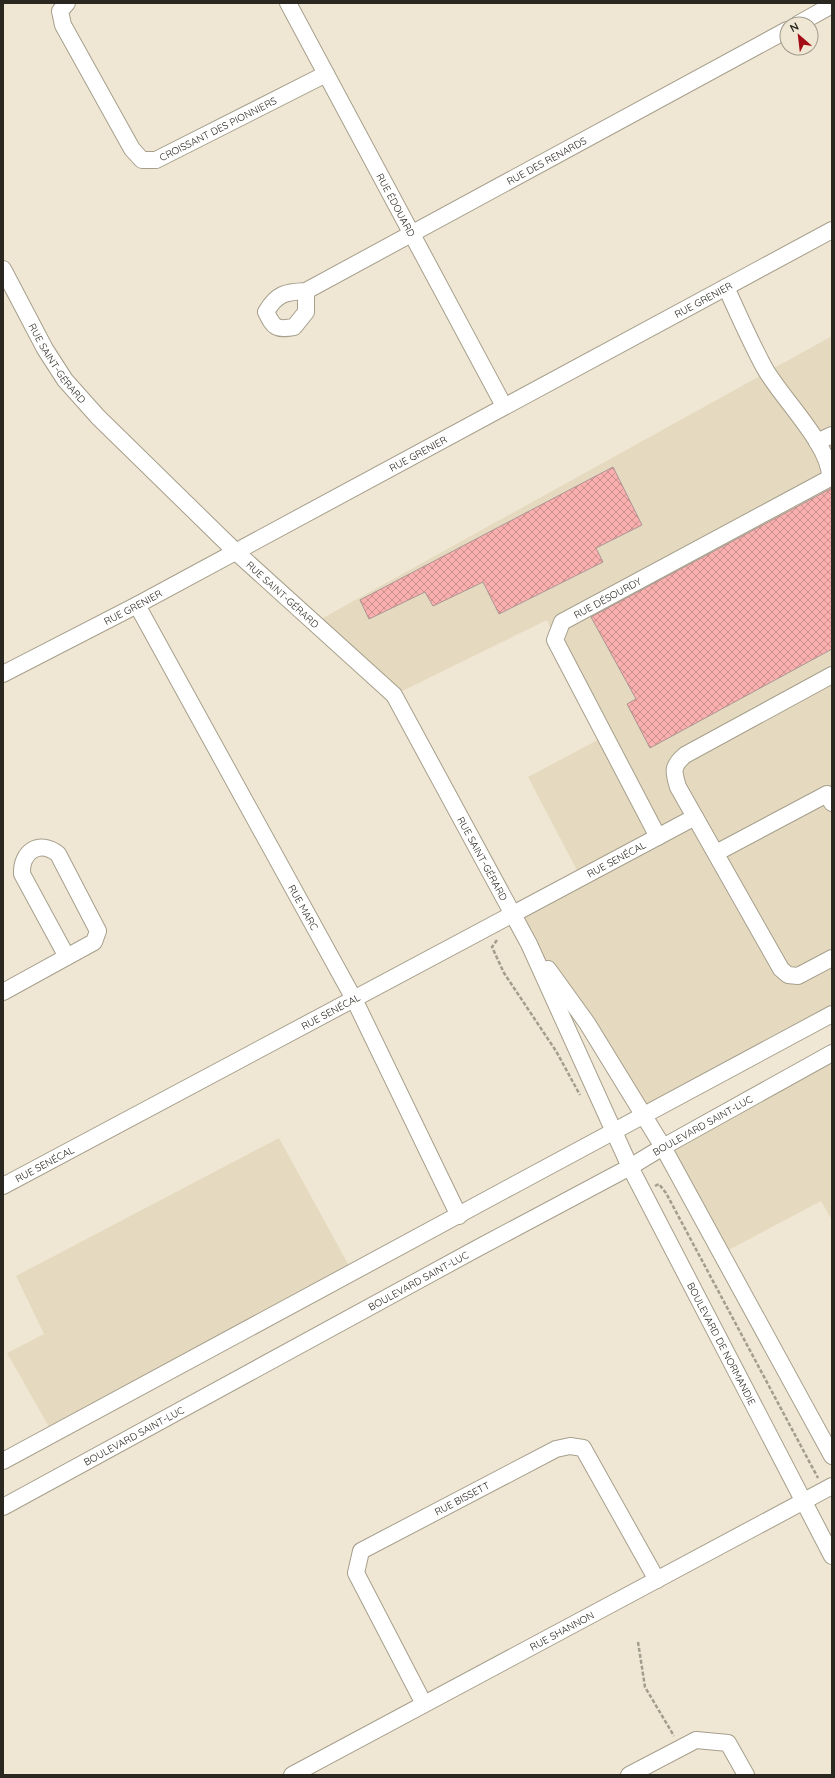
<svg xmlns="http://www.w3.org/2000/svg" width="835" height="1778" viewBox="0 0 835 1778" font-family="Quicksand,sans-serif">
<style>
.built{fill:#e5dabf}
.building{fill:url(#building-cross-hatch);stroke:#ac9594}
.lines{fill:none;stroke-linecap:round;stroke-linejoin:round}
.minor-casing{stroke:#a69f8c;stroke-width:18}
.path{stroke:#a39d8e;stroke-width:2.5;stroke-dasharray:4 2;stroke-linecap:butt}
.minor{stroke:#fff;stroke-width:16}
.labels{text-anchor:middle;stroke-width:4;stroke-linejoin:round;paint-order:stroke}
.street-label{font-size:10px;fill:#2a2720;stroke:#efe7d3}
</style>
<defs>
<pattern id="building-cross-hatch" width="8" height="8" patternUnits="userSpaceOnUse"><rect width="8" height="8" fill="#f9afad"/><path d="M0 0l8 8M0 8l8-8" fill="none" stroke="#ca8e8c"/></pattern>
</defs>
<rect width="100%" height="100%" fill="#efe7d3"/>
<!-- built -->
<g class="built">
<polygon points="832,336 832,1014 643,1115 529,944 514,914 581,878 528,777 605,736 555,640 547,620 394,695 312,624"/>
<polygon points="832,1053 832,1220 821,1201 721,1254 663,1147"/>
<polygon points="279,1138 353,1273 53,1434 7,1353 44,1334 16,1276"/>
</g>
<!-- building -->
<g class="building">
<polygon points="613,467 642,525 596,548 603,562 499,614 483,582 433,606 425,592 369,619 360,600"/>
<polygon points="832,488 832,649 650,748 627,704 636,699 591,617"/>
</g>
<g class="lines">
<defs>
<g id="minor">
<path id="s1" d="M67 3 60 11 63 25 132 149 142 160H156L326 74"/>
<path id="s2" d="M288 3 504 406"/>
<polyline points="798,24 832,5"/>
<path id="s3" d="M3 269 45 349 65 380 98 417 235 551 394 695 529 944 630 1167 832 1556"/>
<path id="s4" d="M306 291V312L294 327C276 330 274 328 266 312 277 293 286 292 306 291L787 30"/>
<polyline points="817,442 832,435"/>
<path id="s5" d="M137 605 354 999 459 1216"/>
<path id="s6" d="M3 674 137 605 832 230"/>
<path d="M832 675 685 755C672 766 673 771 678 787L781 969 788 975 798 976 832 958"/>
<path id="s7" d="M658 837 555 640 562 622 830 478C831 445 780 397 764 367 750 341 738 314 726 287"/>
<polyline points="716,853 827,794 832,803"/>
<polyline points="548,969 587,1023 663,1147 832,1456"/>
<path d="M3 992 94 942 98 931 58 854C39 839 21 852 22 874L67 957"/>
<path id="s8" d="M3 1186 695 817"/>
<path d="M3 1461C280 1312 555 1162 832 1014"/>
<path id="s9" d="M3 1507 476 1249 630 1167 663 1147 832 1053"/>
<path id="s10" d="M424 1704 356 1573 361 1551 556 1449 570 1446 583 1448 657 1580"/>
<path id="s11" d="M292 1775 832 1486"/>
<polyline points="629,1775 696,1740 728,1743 746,1775"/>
</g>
</defs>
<!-- minor casing -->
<use href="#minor" class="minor-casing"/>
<!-- path -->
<g class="path">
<polyline points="497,940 492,947 504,973 556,1051 580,1095"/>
<polyline points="655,1186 659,1184 666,1193 818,1478"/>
<polyline points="638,1642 645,1687 674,1736"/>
</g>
<!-- minor -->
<use href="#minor" class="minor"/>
</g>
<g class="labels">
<!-- street labels -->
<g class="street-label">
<text dy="4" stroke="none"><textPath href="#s1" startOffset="265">CROISSANT DES PIONNIERS</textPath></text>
<text dy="4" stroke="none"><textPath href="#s4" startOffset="398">RUE DES RENARDS</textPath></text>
<text dy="4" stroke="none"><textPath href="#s2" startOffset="229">RUE ÉDOUARD</textPath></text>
<text dy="4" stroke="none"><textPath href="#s6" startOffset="794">RUE GRENIER</textPath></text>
<text dy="4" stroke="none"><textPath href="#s3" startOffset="109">RUE SAINT-GÉRARD</textPath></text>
<text dy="4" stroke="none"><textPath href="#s6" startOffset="470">RUE GRENIER</textPath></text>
<text dy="4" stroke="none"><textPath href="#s3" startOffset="433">RUE SAINT-GÉRARD</textPath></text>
<text dy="4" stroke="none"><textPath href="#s7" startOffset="293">RUE DÉSOURDY</textPath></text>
<text dy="4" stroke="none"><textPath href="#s6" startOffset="146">RUE GRENIER</textPath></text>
<text dy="4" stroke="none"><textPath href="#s3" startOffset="769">RUE SAINT-GÉRARD</textPath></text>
<text dy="4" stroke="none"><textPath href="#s8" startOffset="695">RUE SENÉCAL</textPath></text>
<text dy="4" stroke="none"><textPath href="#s5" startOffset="345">RUE MARC</textPath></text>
<text dy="4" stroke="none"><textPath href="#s8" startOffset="371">RUE SENÉCAL</textPath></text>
<text dy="4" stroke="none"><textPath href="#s9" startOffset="797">BOULEVARD SAINT-LUC</textPath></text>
<text dy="4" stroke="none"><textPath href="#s8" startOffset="47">RUE SENÉCAL</textPath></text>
<text dy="4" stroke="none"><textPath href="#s9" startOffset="473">BOULEVARD SAINT-LUC</textPath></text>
<text dy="4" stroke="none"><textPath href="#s3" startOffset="1310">BOULEVARD DE NORMANDIE</textPath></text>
<text dy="4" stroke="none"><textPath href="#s9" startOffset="149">BOULEVARD SAINT-LUC</textPath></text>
<text dy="4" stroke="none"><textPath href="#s10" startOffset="284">RUE BISSETT</textPath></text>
<text dy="4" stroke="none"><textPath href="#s11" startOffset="306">RUE SHANNON</textPath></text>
</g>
</g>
<!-- border -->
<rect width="835" height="1778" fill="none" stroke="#2a2720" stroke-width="8"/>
<!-- north arrow -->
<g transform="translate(799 36) rotate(332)"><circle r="19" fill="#efe7d3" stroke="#a09a8b"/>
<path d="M0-3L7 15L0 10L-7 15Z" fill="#a40c16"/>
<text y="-6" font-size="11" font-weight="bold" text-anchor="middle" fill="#2a2720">N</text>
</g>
</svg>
